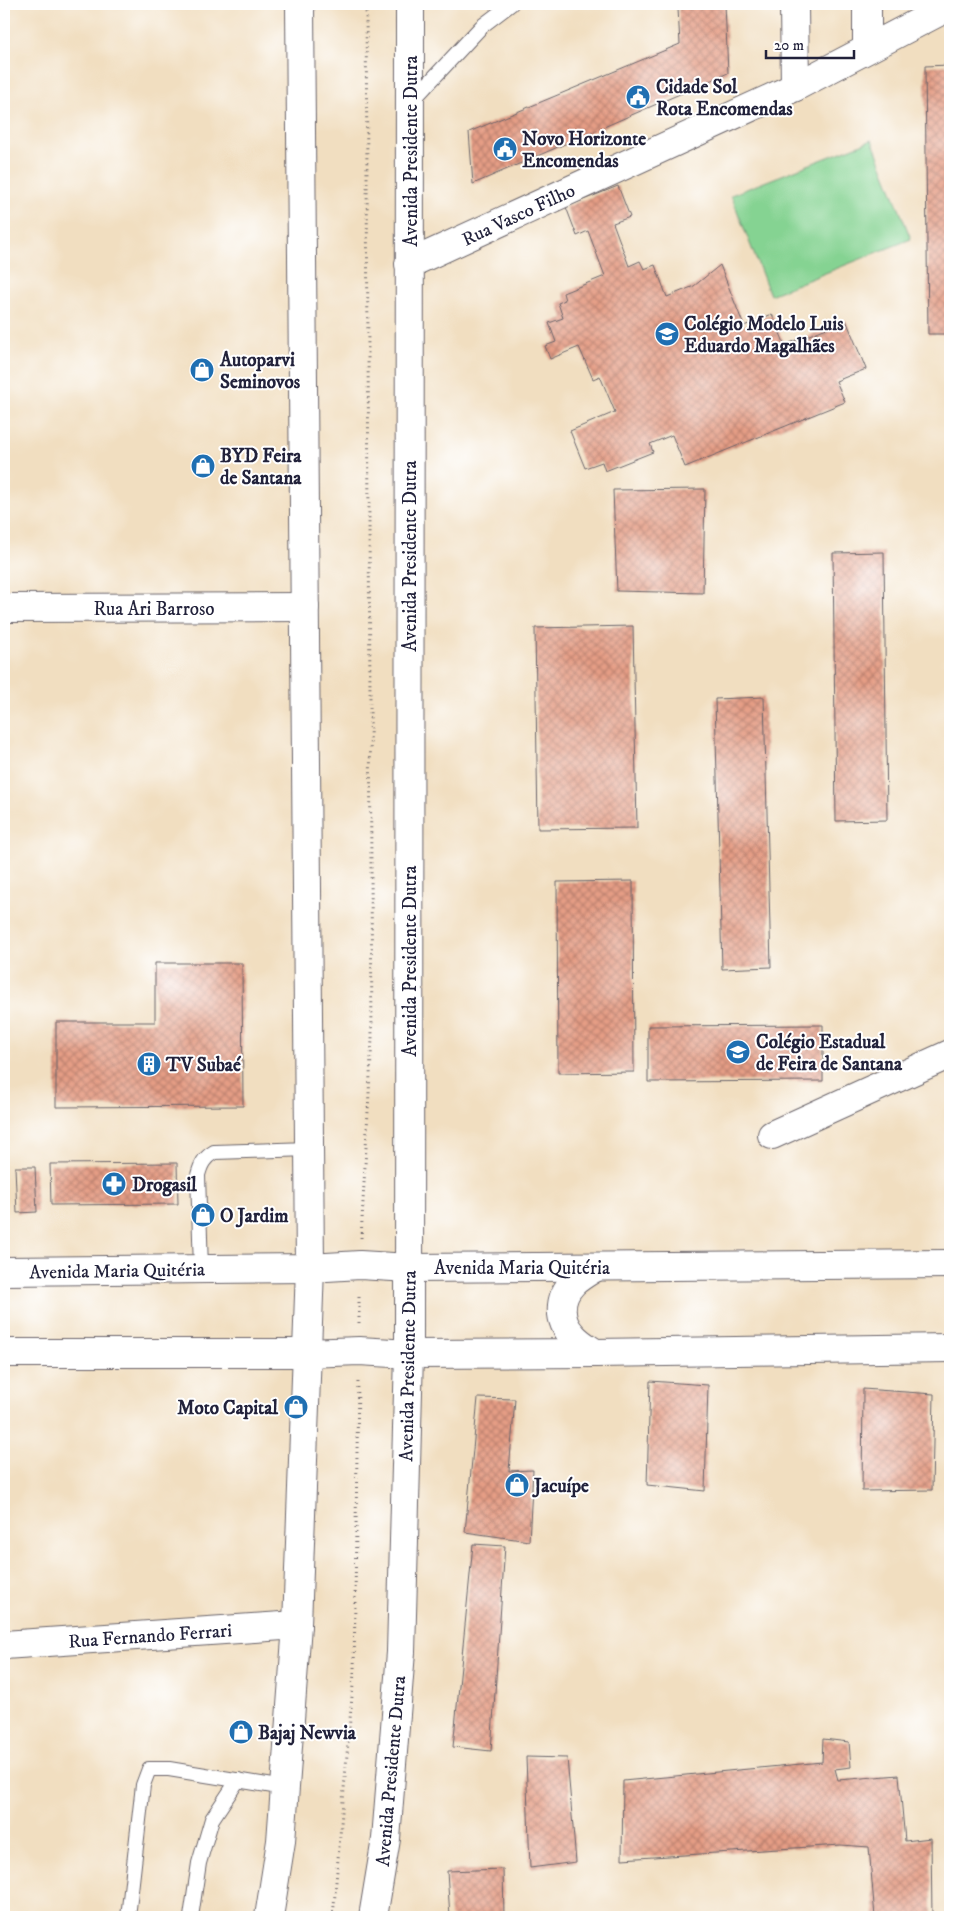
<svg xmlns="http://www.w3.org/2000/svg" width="954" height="1921" viewBox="0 0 954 1921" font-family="'IM FELL DW Pica',serif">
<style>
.grass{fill:#85d392;stroke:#547a66}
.building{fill:url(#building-cross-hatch)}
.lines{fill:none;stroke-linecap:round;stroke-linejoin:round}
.lane-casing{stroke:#6a646a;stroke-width:16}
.street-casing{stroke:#6a646a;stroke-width:30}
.secondary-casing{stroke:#6a646a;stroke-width:30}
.primary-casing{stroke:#6a646a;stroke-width:30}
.highway-casing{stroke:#6a646a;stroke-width:30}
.path{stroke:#6a646a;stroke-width:3;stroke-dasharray:1 4;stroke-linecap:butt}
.lane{stroke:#fff;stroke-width:14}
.street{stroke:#fff;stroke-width:28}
.secondary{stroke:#fff;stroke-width:28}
.primary{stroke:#fff;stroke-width:28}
.highway{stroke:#fff;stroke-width:28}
.labels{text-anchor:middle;stroke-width:4;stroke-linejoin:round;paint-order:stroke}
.poi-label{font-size:19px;font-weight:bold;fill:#22223b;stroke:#fff;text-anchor:start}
.street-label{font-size:19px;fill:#22223b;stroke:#fff}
</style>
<defs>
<pattern id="building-cross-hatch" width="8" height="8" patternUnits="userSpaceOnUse" patternTransform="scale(1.25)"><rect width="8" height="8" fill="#e59d85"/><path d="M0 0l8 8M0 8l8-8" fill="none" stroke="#b9806e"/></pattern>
</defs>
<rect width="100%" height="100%" fill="#fff"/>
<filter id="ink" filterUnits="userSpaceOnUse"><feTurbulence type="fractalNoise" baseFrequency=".02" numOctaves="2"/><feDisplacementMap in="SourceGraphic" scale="10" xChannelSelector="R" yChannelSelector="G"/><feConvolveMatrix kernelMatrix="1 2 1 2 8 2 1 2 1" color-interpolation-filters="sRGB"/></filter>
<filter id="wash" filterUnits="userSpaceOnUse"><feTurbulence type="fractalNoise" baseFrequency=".0096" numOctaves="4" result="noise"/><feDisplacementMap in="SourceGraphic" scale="20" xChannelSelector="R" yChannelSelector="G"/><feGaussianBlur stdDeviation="1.12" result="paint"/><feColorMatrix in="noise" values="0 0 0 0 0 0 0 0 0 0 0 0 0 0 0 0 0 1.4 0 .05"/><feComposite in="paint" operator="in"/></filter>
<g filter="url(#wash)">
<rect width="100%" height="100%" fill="#f1dec0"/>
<!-- grass -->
<polygon class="grass" points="872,140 911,239 770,295 731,195"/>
<g id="blocks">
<!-- building -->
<g class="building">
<polygon points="691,4 725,4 728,73 473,184 469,132 680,44 678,9"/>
<polygon points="950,65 950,334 928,334 925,66"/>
<polygon points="618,186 630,217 613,223 629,266 640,261 644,269 655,265 667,297 694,286 720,265 744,326 772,314 785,345 846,320 866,369 836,381 845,402 685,467 672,435 650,444 653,452 605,471 602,462 585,468 570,431 615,412 600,376 593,379 579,347 550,359 545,346 556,342 549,323 563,318 558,303 565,300 563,293 605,276 588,231 577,236 566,207"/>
<polygon points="705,489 703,593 617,591 613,490"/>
<polygon points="884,552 887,820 836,821 833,553"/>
<polygon points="633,626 637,828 538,829 535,628"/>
<polygon points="764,697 771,967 722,969 715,699"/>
<polygon points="633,881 634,1072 558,1073 557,882"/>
<polygon points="155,963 242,963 243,1106 56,1107 56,1022 155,1022"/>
<polygon points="823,1025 823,1081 648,1082 648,1026"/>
<polygon points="177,1163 178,1204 51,1205 50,1164"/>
<polygon points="15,1167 35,1167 37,1212 17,1213"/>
<polygon points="650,1381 708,1385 705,1491 647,1485"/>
<polygon points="863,1389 934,1394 932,1490 862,1491"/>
<polygon points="478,1398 515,1399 509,1471 533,1470 529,1541 465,1532"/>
<polygon points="473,1544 505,1546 491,1751 453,1747"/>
<polygon points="823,1739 849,1742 851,1767 835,1769 838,1780 899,1775 905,1841 931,1838 932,1917 875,1917 869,1847 841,1845 622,1859 623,1781 822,1762"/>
<polygon points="526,1757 567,1758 576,1862 530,1868"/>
<polygon points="503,1869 504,1917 450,1917 447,1871"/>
</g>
</g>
</g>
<g filter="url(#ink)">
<use href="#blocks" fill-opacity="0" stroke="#6a646a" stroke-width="1"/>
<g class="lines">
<defs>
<g id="lane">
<polyline points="412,101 482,26 511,4"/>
<path d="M201 1269 198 1175C201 1164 204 1158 214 1152L309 1149"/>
<polyline points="128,1917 143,1785 149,1769 169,1769 285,1788"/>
<polyline points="191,1917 199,1863 212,1819 238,1780"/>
</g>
<g id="street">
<polyline points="4,608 305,607"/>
<polyline points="772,1135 950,1054"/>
<polyline points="4,1645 297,1625"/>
</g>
<g id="secondary">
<polyline points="794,4 795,87"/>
<polyline points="867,4 867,48"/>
<polyline points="409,264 795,87 950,6"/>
</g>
<g id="primary">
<polyline points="4,1271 310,1268 360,1265 409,1268 950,1264"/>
<polyline points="4,1353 307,1353 359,1351 409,1354 595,1353 950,1348"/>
<path d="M595 1353C588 1348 579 1343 573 1336 558 1321 558 1298 573 1283 579 1277 588 1272 596 1267"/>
</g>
<g id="highway">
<polyline points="269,1917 281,1841 297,1625 310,1268 300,4"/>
<polyline points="373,1917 386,1839 401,1652 409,1354 410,4"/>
</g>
</defs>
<!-- lane casing -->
<use href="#lane" class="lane-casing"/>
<!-- street casing -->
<use href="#street" class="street-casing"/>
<!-- secondary casing -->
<use href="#secondary" class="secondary-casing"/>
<!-- primary casing -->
<use href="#primary" class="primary-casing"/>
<!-- highway casing -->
<use href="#highway" class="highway-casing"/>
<!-- path -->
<g class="path">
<polyline points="361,1238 372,1039 366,4"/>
<polyline points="359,1323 359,1294"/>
<polyline points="333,1917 354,1673 358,1379"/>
</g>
<!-- lane -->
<use href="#lane" class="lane"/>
<!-- street -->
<use href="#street" class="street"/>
<!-- secondary -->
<use href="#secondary" class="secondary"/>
<!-- primary -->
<use href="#primary" class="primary"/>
<!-- highway -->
<use href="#highway" class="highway"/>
</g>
</g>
<!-- icons -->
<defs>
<symbol id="civic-disc" viewBox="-11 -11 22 22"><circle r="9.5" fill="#1f6fb2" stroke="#fff"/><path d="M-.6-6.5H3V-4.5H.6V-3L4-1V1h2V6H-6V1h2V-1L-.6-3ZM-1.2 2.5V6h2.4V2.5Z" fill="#fff"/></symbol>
<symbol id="school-disc" viewBox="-11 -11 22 22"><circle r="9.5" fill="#1f6fb2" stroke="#fff"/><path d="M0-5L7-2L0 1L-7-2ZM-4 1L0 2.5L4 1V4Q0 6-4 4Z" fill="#fff"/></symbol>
<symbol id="shop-disc" viewBox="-11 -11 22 22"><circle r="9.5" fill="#1f6fb2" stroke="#fff"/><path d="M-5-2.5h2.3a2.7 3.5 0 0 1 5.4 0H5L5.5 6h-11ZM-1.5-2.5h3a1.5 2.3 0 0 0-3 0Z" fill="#fff"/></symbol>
<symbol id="building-disc" viewBox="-11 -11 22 22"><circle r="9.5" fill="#1f6fb2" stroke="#fff"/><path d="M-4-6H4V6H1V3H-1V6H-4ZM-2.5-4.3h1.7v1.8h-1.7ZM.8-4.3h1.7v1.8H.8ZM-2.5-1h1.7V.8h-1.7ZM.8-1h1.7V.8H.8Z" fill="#fff"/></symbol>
<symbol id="pharmacy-disc" viewBox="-11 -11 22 22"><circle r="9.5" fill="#1f6fb2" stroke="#fff"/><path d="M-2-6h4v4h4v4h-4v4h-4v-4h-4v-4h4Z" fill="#fff"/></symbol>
</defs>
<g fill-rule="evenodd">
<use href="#civic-disc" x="624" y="83" width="28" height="28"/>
<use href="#civic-disc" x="491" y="135" width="28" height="28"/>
<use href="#school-disc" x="653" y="320" width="28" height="28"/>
<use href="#shop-disc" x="188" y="356" width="28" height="28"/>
<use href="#shop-disc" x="189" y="452" width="28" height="28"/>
<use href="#school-disc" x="724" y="1038" width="28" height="28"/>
<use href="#building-disc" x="135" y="1050" width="28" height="28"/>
<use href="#pharmacy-disc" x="100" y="1170" width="28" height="28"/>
<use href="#shop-disc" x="189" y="1201" width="28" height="28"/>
<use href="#shop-disc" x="282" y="1393" width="28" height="28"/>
<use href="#shop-disc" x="503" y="1471" width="28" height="28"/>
<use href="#shop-disc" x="227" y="1718" width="28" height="28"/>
</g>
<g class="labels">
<!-- poi labels -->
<g class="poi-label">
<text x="656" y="93">Cidade Sol<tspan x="656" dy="22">Rota Encomendas</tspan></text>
<text x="522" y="145">Novo Horizonte<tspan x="522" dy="22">Encomendas</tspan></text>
<text x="684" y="330">Colégio Modelo Luis<tspan x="684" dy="22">Eduardo Magalhães</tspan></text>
<text x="220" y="366">Autoparvi<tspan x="220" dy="22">Seminovos</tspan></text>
<text x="220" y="462">BYD Feira<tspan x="220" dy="22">de Santana</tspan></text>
<text x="756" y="1048">Colégio Estadual<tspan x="756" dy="22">de Feira de Santana</tspan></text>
<text x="166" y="1071">TV Subaé</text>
<text x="132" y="1191">Drogasil</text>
<text x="220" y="1222">O Jardim</text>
<text x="278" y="1414" text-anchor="end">Moto Capital</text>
<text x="534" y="1492">Jacuípe</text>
<text x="258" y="1739">Bajaj Newvia</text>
</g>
<!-- street labels -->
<g class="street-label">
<text transform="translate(410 151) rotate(-90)" y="7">Avenida Presidente Dutra</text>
<text transform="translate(518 214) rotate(-25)" y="7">Rua Vasco Filho</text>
<text transform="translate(409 556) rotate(-90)" y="7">Avenida Presidente Dutra</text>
<text x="154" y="615">Rua Ari Barroso</text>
<text transform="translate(409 961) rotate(-90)" y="7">Avenida Presidente Dutra</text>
<text x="522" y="1274">Avenida Maria Quitéria</text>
<text transform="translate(117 1270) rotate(-1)" y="7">Avenida Maria Quitéria</text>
<text transform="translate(407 1366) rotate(-89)" y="7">Avenida Presidente Dutra</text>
<text transform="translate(150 1635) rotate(-4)" y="7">Rua Fernando Ferrari</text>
<text transform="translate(390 1771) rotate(-85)" y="7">Avenida Presidente Dutra</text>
</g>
</g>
<!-- margin -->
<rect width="954" height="1921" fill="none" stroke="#fff" stroke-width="20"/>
<!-- scale -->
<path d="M766 50v8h88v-8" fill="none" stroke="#22223b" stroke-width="2.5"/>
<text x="774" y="50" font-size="15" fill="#22223b" stroke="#ffffff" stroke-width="4" paint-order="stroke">20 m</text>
</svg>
